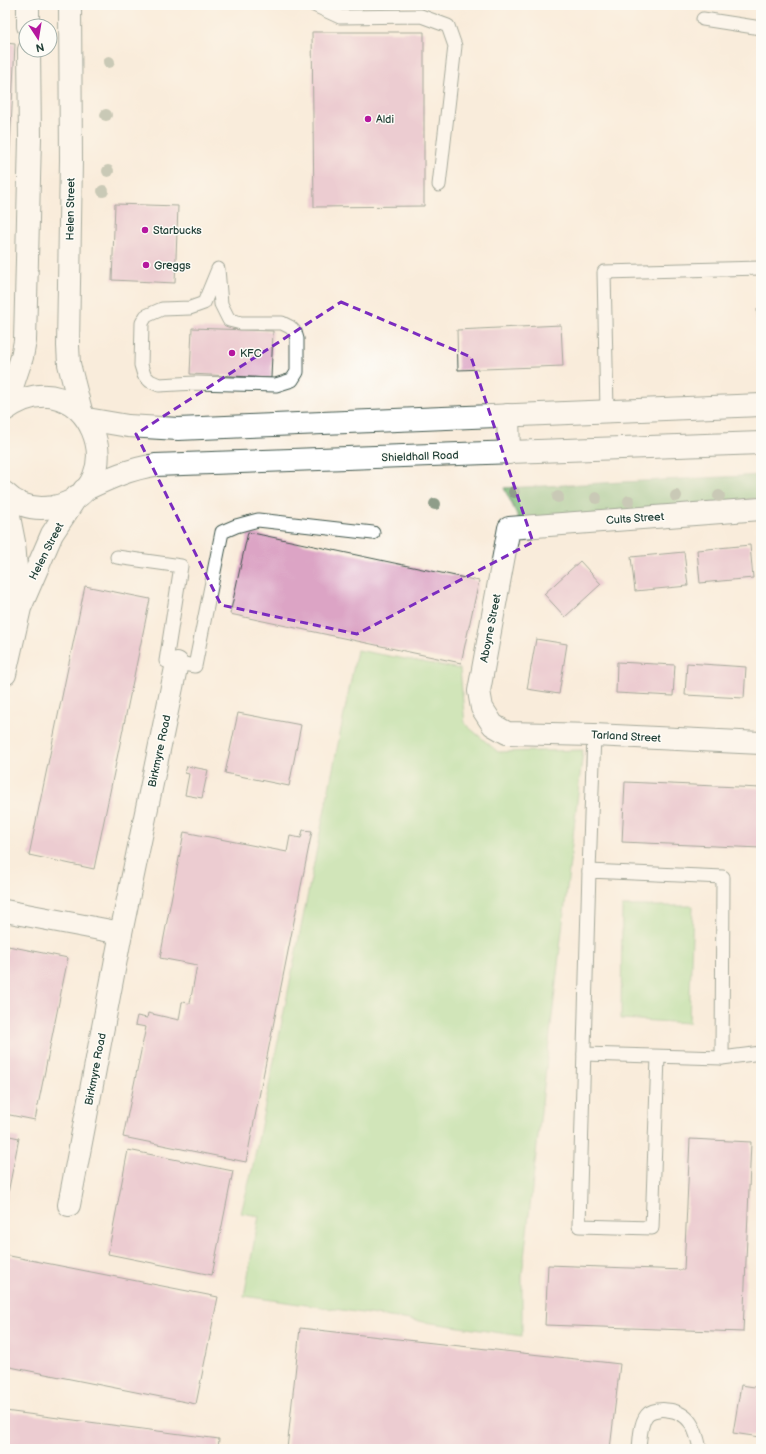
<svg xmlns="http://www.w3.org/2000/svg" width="766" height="1454" viewBox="0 0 766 1454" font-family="'Balsamiq Sans',sans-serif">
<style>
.green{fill:#9fdc90;stroke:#5f8c62}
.forest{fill:#7fbc7a;stroke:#4f7c57}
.building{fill:#dca4c5}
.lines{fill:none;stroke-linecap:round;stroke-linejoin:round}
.lane-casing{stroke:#40574d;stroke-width:15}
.street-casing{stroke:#40574d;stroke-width:24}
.secondary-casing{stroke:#40574d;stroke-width:24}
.primary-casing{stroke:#40574d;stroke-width:24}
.lane{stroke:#fff;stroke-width:13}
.street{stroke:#fff;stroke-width:22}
.secondary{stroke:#fff;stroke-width:22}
.primary{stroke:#fff;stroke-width:22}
.tree{fill:#8f9d89}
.marked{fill:none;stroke:#7b2cbf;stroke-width:3;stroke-dasharray:8 5;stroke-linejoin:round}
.poi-dot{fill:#b5179e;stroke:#fdfcf7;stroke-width:1.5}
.labels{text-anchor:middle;stroke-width:3;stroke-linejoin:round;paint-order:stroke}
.poi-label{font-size:11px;fill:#1f3d34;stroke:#fdfcf7;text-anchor:start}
.street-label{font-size:11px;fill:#1f3d34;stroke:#fdfcf7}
</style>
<rect width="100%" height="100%" fill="#fdfcf7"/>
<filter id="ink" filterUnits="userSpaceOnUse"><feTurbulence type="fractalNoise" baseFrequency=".025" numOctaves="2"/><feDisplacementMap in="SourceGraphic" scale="8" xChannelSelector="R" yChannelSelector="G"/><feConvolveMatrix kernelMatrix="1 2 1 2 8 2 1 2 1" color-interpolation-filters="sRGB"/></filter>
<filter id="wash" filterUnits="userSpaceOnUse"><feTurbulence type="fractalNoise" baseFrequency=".012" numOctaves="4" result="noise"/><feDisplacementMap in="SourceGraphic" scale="16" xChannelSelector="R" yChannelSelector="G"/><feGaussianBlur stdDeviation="0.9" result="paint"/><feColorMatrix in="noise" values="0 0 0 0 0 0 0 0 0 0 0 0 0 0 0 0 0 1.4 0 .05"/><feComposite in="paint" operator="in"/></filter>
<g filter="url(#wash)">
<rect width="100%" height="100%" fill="#f9ecdb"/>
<!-- green -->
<g class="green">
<polygon points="357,650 460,669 465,724 498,752 583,750 522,1275 522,1336 244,1296 259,1216 241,1213 252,1170"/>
<polygon points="622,906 693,906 689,1023 621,1019"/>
</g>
<!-- forest -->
<polygon class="forest" points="761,475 761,498 521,523 504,488"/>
<g id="blocks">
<!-- building -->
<g class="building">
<polygon points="312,32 424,32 424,206 314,207"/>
<polygon points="5,43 15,44 8,190 5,193"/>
<polygon points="115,204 178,206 175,283 112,280"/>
<polygon points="757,309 761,309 761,369 760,369"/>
<polygon points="561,325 563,366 458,370 457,330"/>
<polygon points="192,328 273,331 271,378 190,374"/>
<polygon points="248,532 479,581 461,663 230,614"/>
<polygon points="750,545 753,578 700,583 697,550"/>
<polygon points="684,552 688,586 635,591 631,557"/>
<polygon points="580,561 601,584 565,617 544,594"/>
<polygon points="85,586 150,599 94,869 29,855"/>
<polygon points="536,639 567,644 559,694 527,689"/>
<polygon points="617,662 675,665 673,696 616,693"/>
<polygon points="687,663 746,667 744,698 685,695"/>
<polygon points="238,713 301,725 289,786 225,773"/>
<polygon points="187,766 208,770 202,798 185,795 189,774 185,773"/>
<polygon points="625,782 761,788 761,848 622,842"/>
<polygon points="303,830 312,831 246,1162 123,1137 146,1027 135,1025 137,1016 147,1018 148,1013 179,1020 182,1002 190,1003 197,965 160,958 184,832 287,852 290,836 301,838"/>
<polygon points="8,946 68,958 35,1120 5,1114 5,959"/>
<polygon points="5,1135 19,1138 6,1203 5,1203"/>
<polygon points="690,1139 751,1142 743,1332 545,1325 548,1265 684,1270"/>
<polygon points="128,1150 233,1171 212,1275 108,1254"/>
<polygon points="5,1255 218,1297 196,1404 5,1366"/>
<polygon points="300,1328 620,1364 610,1449 287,1449"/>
<polygon points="741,1385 761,1388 760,1437 733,1433"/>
<polygon points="5,1411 219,1439 218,1449 5,1449"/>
</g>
</g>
</g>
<g filter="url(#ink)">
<use href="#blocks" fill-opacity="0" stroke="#40574d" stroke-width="1"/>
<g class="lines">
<defs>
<g id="lane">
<polyline points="314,5 340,17 421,16 448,26 455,46 439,185"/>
<polyline points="703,19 761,28"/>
<polygon points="218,269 221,304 229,320 241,323 282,323 290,327 295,332 297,339 297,372 292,380 276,385 195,383 159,385 150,381 144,375 141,365 142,323 146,316 162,309 190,308 204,303"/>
<polyline points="607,411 604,272 761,268"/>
<polyline points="117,557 181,566 166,661 195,666 222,532 236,526 258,520 373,533"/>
<polyline points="589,871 594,735"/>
<polyline points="584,1054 722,1058 761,1053"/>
<polyline points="658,1057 652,1228 579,1226 589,871 723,877 722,1058"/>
<path d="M639 1449C640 1439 640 1420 649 1413 654 1410 662 1409 667 1410 690 1412 696 1429 700 1449"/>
</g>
<g id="street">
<polyline points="761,509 509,528 479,691 482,708 493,725 507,733 594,735 761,743"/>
<polyline points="5,911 121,933"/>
<polyline points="69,1205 121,933 177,663"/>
</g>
<g id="secondary">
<polyline points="28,5 28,26"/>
<polyline points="70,5 71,160 68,346 69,364 81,411"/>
<polyline points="5,408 22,357 25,341 30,138 29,50"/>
<polyline points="5,496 14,542 19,605"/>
<polyline points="5,674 20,608 52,534 77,496"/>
</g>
<g id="primary">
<path d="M5 410C87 352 140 490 53 507 35 510 18 506 5 493"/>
<polyline points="508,415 509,453"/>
<polyline points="87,419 128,426 178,429 761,405"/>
<path d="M84 490C108 479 129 469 155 465L761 443"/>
</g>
</defs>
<!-- lane casing -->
<use href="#lane" class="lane-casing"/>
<!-- street casing -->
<use href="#street" class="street-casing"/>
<!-- secondary casing -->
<use href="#secondary" class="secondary-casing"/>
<!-- primary casing -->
<use href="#primary" class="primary-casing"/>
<!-- lane -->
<use href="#lane" class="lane"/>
<!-- street -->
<use href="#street" class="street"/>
<!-- secondary -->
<use href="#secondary" class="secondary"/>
<!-- primary -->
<use href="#primary" class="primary"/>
</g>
<!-- trees -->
<g class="tree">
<circle cx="109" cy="62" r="6"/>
<circle cx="106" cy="115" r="6"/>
<circle cx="108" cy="171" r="6"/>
<circle cx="103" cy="191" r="6"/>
<circle cx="514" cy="492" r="6"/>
<circle cx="676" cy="496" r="6"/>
<circle cx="719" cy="496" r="6"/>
<circle cx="558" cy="497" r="6"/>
<circle cx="596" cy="498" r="6"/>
<circle cx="629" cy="501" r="6"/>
<circle cx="435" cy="504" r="6"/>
</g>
</g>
<!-- marked area -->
<path d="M0 0H766V1454H0ZM341 302 471 357 533 542 357 634 221 605 136 434Z" fill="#f9ecdb" fill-opacity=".55" fill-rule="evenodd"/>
<path class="marked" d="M341 302 471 357 533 542 357 634 221 605 136 434Z"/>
<!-- markers -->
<g class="poi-dot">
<circle cx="368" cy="119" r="4"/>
<circle cx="145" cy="230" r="4"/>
<circle cx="146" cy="265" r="4"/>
<circle cx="232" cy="353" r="4"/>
</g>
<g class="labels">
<!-- poi labels -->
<g class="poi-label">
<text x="376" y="123">Aldi</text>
<text x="153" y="234">Starbucks</text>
<text x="154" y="269">Greggs</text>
<text x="240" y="357">KFC</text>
</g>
<!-- street labels -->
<g class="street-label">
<text transform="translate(70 209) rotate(-89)" y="4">Helen Street</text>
<text transform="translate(420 456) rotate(-2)" y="4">Shieldhall Road</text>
<text transform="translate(635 518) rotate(-4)" y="4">Cults Street</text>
<text transform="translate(46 551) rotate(-63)" y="4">Helen Street</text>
<text transform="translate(490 628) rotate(-79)" y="4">Aboyne Street</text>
<text transform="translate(626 736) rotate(3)" y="4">Tarland Street</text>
<text transform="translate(159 751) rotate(-78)" y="4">Birkmyre Road</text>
<text transform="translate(95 1069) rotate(-79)" y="4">Birkmyre Road</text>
</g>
</g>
<!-- margin -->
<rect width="766" height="1454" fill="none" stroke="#fdfcf7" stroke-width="20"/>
<!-- north arrow -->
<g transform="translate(38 38) rotate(168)"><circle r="19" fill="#fdfcf7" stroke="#a4b0a9"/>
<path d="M0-3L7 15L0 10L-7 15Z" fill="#b5179e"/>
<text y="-6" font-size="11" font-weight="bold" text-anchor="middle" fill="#1f3d34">N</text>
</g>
</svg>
